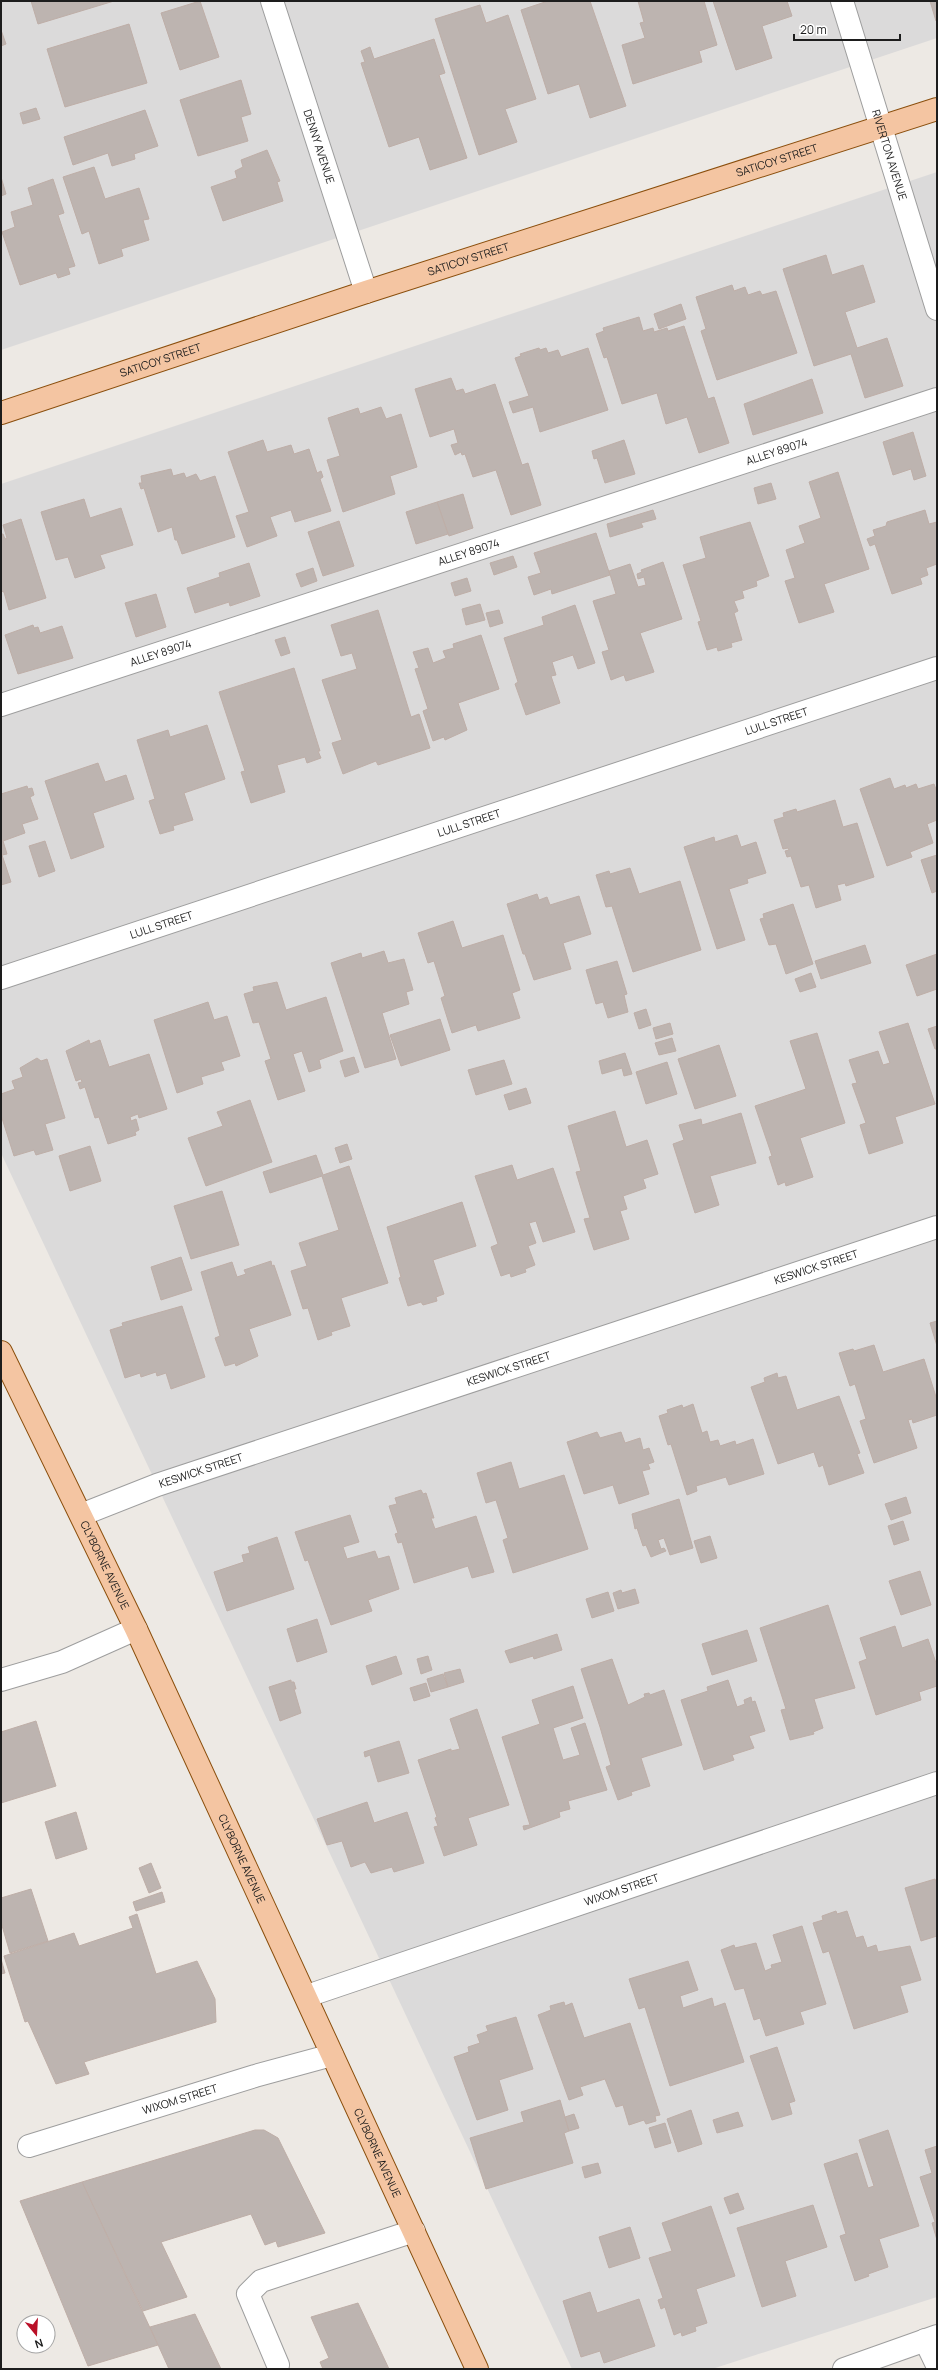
<svg xmlns="http://www.w3.org/2000/svg" width="938" height="2370" viewBox="0 0 938 2370" font-family="Manrope,sans-serif">
<style>
.residential{fill:#dbdada}
.building{fill:#bdb4b0;stroke:#beaea7}
.lines{fill:none;stroke-linecap:round;stroke-linejoin:round}
.minor-casing{stroke:#9e9e9e;stroke-width:24}
.major-casing{stroke:#8a4e0c;stroke-width:24}
.minor{stroke:#fff;stroke-width:22}
.major{stroke:#f4c5a2;stroke-width:22}
.labels{text-anchor:middle;stroke-width:4;stroke-linejoin:round;paint-order:stroke}
.street-label{font-size:11px;fill:#1d1d1d;stroke:#fff}
</style>
<rect width="100%" height="100%" fill="#ede9e4"/>
<!-- residential -->
<g class="residential">
<polygon points="1,1 937,1 937,38 1,350"/>
<polygon points="937,172 937,2297 712,2369 572,2369 1,1153 1,484"/>
</g>
<!-- building -->
<g class="building">
<polygon points="31,1 114,1 38,24"/>
<polygon points="200,1 219,57 180,70 161,13"/>
<polygon points="548,1 590,1 626,106 590,118 579,84 548,94 521,10"/>
<polygon points="638,1 704,1 717,45 699,51 702,62 633,84 622,45 645,38 640,23 644,22"/>
<polygon points="713,1 787,1 792,16 762,26 772,58 736,70"/>
<polygon points="930,1 937,1 937,21 936,21"/>
<polygon points="480,5 486,23 508,15 536,99 505,109 517,142 479,155 435,19"/>
<polygon points="129,24 147,83 65,107 47,49"/>
<polygon points="1,30 6,44 1,46"/>
<polygon points="434,39 445,73 439,75 467,158 430,170 419,137 389,147 361,63 365,62 361,51 370,47 374,59"/>
<polygon points="241,80 251,114 241,117 248,141 198,156 180,100"/>
<polygon points="36,108 40,119 23,124 20,113"/>
<polygon points="145,110 158,146 134,154 135,159 112,166 108,153 73,165 64,137"/>
<polygon points="267,150 280,181 277,182 283,201 223,221 211,187 237,178 235,171 243,167 241,160"/>
<polygon points="94,167 105,199 139,188 149,219 143,220 149,240 121,249 123,256 99,264 89,231 82,234 63,177"/>
<polygon points="1,177 6,194 1,196"/>
<polygon points="53,179 64,213 58,215 75,266 68,268 70,274 58,278 56,273 20,285 2,232 15,227 11,212 33,205 28,188"/>
<polygon points="826,255 832,275 863,265 875,302 845,312 857,348 887,338 903,386 865,398 851,354 814,366 783,269"/>
<polygon points="732,285 734,291 745,287 748,295 760,291 762,295 776,291 797,353 717,380 701,331 706,329 696,297"/>
<polygon points="681,304 686,319 659,329 654,314"/>
<polygon points="639,317 643,331 653,328 654,332 667,328 668,331 684,326 708,399 714,397 729,443 699,453 687,417 666,424 657,393 622,404 607,357 604,358 596,334 604,331 603,328"/>
<polygon points="539,348 540,350 546,348 548,353 558,350 561,357 588,348 608,410 540,432 533,407 513,413 509,402 529,396 515,358 521,356 520,354"/>
<polygon points="451,378 456,391 463,389 465,394 495,384 522,465 528,463 541,505 511,515 496,470 473,477 465,454 462,455 461,452 455,455 451,445 458,443 454,429 430,437 415,389"/>
<polygon points="812,379 823,413 753,435 744,404"/>
<polygon points="381,407 386,419 401,414 417,467 390,476 395,494 343,512 327,460 340,456 328,418 358,408 360,414"/>
<polygon points="913,432 926,476 914,480 911,469 893,475 883,442"/>
<polygon points="263,440 267,452 291,445 294,454 309,449 317,473 321,471 323,477 320,479 331,511 295,522 291,510 270,517 277,536 247,547 236,516 249,512 228,452"/>
<polygon points="624,440 635,474 605,483 597,458 594,459 592,451"/>
<polygon points="171,469 173,476 184,473 186,478 196,474 200,481 215,476 235,537 182,554 177,540 175,540 172,527 158,532 144,488 141,489 139,483 142,483 141,476"/>
<polygon points="838,472 869,569 824,584 834,612 799,623 785,581 795,578 786,550 805,543 799,526 821,518 809,482"/>
<polygon points="771,483 776,499 758,504 754,488"/>
<polygon points="463,494 473,528 449,536 437,502"/>
<polygon points="84,499 90,518 121,508 133,545 100,555 105,568 75,578 68,557 56,560 41,512"/>
<polygon points="437,502 448,534 416,544 406,512"/>
<polygon points="653,510 656,519 641,523 643,527 610,537 607,524"/>
<polygon points="925,510 929,524 937,522 937,564 926,568 928,575 920,578 922,584 892,594 875,544 870,546 867,539 875,536 873,530 886,526 887,522"/>
<polygon points="21,519 46,598 9,610 4,592 1,591 1,534 3,534 5,539 7,538 3,525"/>
<polygon points="339,521 354,566 323,576 308,532"/>
<polygon points="750,522 769,576 756,581 757,586 742,591 744,598 734,601 738,611 734,613 742,640 731,643 732,647 718,651 717,647 707,650 698,622 701,621 683,565 706,558 700,537"/>
<polygon points="596,533 610,575 552,594 551,589 534,595 528,577 541,573 534,553"/>
<polygon points="513,556 517,567 494,575 490,563"/>
<polygon points="663,562 682,619 640,633 654,672 626,681 624,675 611,680 602,652 609,650 593,601 616,594 609,571 630,564 638,587 646,585 644,577 638,579 637,574 642,572 641,570"/>
<polygon points="249,563 260,596 230,606 229,602 195,613 187,588 220,577 219,573"/>
<polygon points="313,568 317,581 301,587 296,574"/>
<polygon points="467,578 471,591 455,596 451,583"/>
<polygon points="156,594 166,627 136,637 125,603"/>
<polygon points="480,604 485,620 466,625 462,609"/>
<polygon points="575,605 595,663 578,669 573,655 552,662 556,675 551,676 560,703 526,715 515,684 518,682 504,638 544,625 542,617"/>
<polygon points="378,610 411,717 419,714 430,748 378,765 376,761 343,774 332,743 342,740 322,680 357,669 352,653 341,656 331,625"/>
<polygon points="499,610 503,623 490,627 486,613"/>
<polygon points="33,625 34,628 38,627 40,633 62,626 73,658 18,674 5,635"/>
<polygon points="481,635 499,689 458,703 467,730 445,740 444,737 433,741 423,711 428,709 415,669 419,668 413,652 428,648 433,663 446,658 443,651 454,648 453,644"/>
<polygon points="285,637 290,653 281,656 275,640"/>
<polygon points="294,668 320,751 318,751 321,758 307,763 305,757 277,765 285,792 251,803 241,772 245,771 219,692"/>
<polygon points="207,725 225,779 184,793 193,820 173,826 174,830 160,834 149,801 155,799 137,740 168,730 170,737"/>
<polygon points="98,763 105,782 126,775 134,799 93,813 104,847 71,859 45,781"/>
<polygon points="890,778 894,789 905,785 906,788 916,784 918,789 934,784 937,792 937,820 927,824 933,843 910,852 912,857 887,866 860,789"/>
<polygon points="27,786 28,789 32,788 34,795 30,797 38,819 22,824 25,833 3,841 7,854 2,855 11,882 1,885 1,794"/>
<polygon points="835,800 843,827 857,823 874,877 846,886 845,883 837,885 841,900 816,908 809,885 801,887 791,856 787,857 785,851 789,850 788,848 783,849 774,820 784,817 783,813 796,809 797,812"/>
<polygon points="737,835 741,847 756,842 766,873 747,879 748,883 729,889 745,940 717,949 684,847 714,837 715,842"/>
<polygon points="45,841 55,871 39,877 29,846"/>
<polygon points="937,855 937,891 932,893 921,860"/>
<polygon points="630,868 639,894 680,881 701,950 633,972 612,906 606,907 596,875 609,871 610,874"/>
<polygon points="537,894 539,900 547,897 550,905 579,896 591,934 563,943 571,969 534,980 525,954 523,954 507,904"/>
<polygon points="793,904 813,964 786,974 776,944 769,945 760,919 764,918 763,914"/>
<polygon points="453,921 462,948 503,935 520,990 512,993 520,1018 478,1031 476,1025 452,1033 441,998 445,996 434,961 428,963 418,933"/>
<polygon points="865,945 871,963 821,979 815,961"/>
<polygon points="384,951 388,963 404,959 413,990 406,992 409,1004 382,1013 396,1059 365,1068 331,963 361,953 362,958"/>
<polygon points="937,954 937,989 917,996 906,965"/>
<polygon points="617,961 627,994 624,995 628,1012 608,1018 603,1002 596,1004 586,970"/>
<polygon points="811,973 816,987 800,992 795,979"/>
<polygon points="277,982 286,1010 326,997 343,1051 319,1060 321,1068 309,1072 302,1051 293,1054 305,1091 278,1100 265,1061 271,1059 259,1022 253,1023 244,994 254,991 253,987"/>
<polygon points="208,1002 214,1020 227,1016 240,1056 221,1062 224,1070 201,1077 203,1084 177,1093 154,1020"/>
<polygon points="646,1009 651,1025 639,1029 634,1013"/>
<polygon points="440,1019 450,1050 401,1066 390,1035"/>
<polygon points="670,1023 673,1034 656,1039 653,1028"/>
<polygon points="908,1023 935,1104 895,1117 903,1143 869,1154 860,1125 866,1123 852,1084 857,1083 849,1060 878,1051 883,1065 890,1063 879,1032"/>
<polygon points="937,1026 937,1049 935,1049 928,1029"/>
<polygon points="817,1033 845,1123 800,1138 813,1177 786,1186 785,1182 778,1185 769,1157 772,1156 755,1106 806,1089 790,1041"/>
<polygon points="672,1038 676,1051 659,1055 655,1043"/>
<polygon points="89,1040 90,1044 100,1040 109,1067 149,1054 167,1109 139,1118 138,1114 130,1117 131,1121 136,1119 139,1130 135,1132 136,1135 108,1144 99,1117 95,1118 85,1087 80,1089 78,1083 82,1082 81,1079 76,1081 66,1051"/>
<polygon points="719,1045 736,1096 695,1109 678,1059"/>
<polygon points="625,1053 632,1074 624,1076 622,1068 602,1074 599,1061"/>
<polygon points="354,1057 359,1072 345,1077 340,1061"/>
<polygon points="37,1058 41,1061 47,1059 65,1118 45,1124 53,1150 36,1155 34,1150 14,1156 1,1115 1,1094 15,1089 12,1081 23,1077 20,1068"/>
<polygon points="504,1060 512,1084 476,1095 468,1070"/>
<polygon points="667,1062 677,1094 646,1104 636,1072"/>
<polygon points="526,1088 531,1103 509,1110 504,1095"/>
<polygon points="250,1100 272,1162 206,1186 188,1138 223,1126 217,1112"/>
<polygon points="615,1111 626,1147 647,1140 658,1174 643,1179 646,1188 623,1196 627,1209 620,1211 629,1239 594,1250 584,1219 590,1218 576,1172 581,1171 568,1126"/>
<polygon points="741,1113 756,1163 710,1176 719,1205 695,1213 673,1144 684,1140 679,1125 701,1119 702,1125"/>
<polygon points="347,1144 352,1159 340,1163 335,1148"/>
<polygon points="90,1146 101,1181 70,1191 59,1156"/>
<polygon points="316,1155 323,1175 349,1166 388,1283 341,1298 350,1326 331,1332 332,1335 318,1340 308,1308 303,1309 291,1271 307,1266 299,1243 339,1230 322,1176 270,1193 263,1172"/>
<polygon points="512,1165 517,1180 553,1168 575,1232 543,1242 536,1221 529,1223 536,1243 528,1246 535,1265 525,1269 526,1272 511,1277 510,1273 501,1276 491,1247 498,1244 475,1176"/>
<polygon points="222,1191 239,1245 191,1259 174,1206"/>
<polygon points="462,1202 476,1246 433,1260 444,1294 436,1297 437,1301 423,1305 421,1302 408,1306 399,1278 401,1277 387,1227"/>
<polygon points="181,1257 192,1290 161,1300 151,1267"/>
<polygon points="271,1261 272,1266 274,1265 291,1315 249,1329 258,1356 236,1366 235,1363 225,1366 215,1338 220,1336 201,1272 232,1262 237,1277 246,1274 244,1270"/>
<polygon points="182,1306 205,1377 171,1389 166,1373 157,1376 156,1372 141,1377 140,1373 125,1378 110,1330 123,1326 122,1323"/>
<polygon points="937,1321 937,1346 930,1323"/>
<polygon points="874,1345 883,1372 924,1359 937,1400 937,1415 913,1423 912,1419 908,1420 917,1448 874,1463 860,1421 866,1419 855,1384 850,1386 839,1353 853,1349 854,1351"/>
<polygon points="777,1373 778,1378 786,1376 797,1410 839,1396 860,1453 857,1454 864,1473 829,1485 823,1465 819,1467 814,1452 778,1464 751,1387 765,1382 764,1378"/>
<polygon points="693,1404 702,1433 707,1431 710,1442 718,1440 720,1446 735,1441 736,1445 753,1439 764,1474 729,1485 726,1477 696,1486 697,1491 687,1495 671,1444 668,1445 659,1416 668,1413 667,1410 682,1405 683,1408"/>
<polygon points="597,1432 600,1438 621,1432 625,1443 640,1438 643,1450 649,1448 654,1462 648,1464 650,1469 642,1471 649,1494 619,1504 613,1485 584,1494 567,1442"/>
<polygon points="511,1462 519,1489 564,1475 588,1549 513,1573 503,1540 508,1538 496,1500 486,1503 477,1473"/>
<polygon points="421,1490 423,1494 426,1493 434,1518 431,1518 435,1529 476,1516 494,1572 472,1578 468,1566 414,1583 402,1542 398,1543 395,1534 398,1533 389,1506 397,1504 395,1498"/>
<polygon points="906,1497 911,1513 891,1520 885,1504"/>
<polygon points="679,1499 693,1548 670,1555 664,1538 658,1540 661,1549 664,1548 666,1551 651,1557 646,1545 643,1546 637,1528 635,1529 632,1514"/>
<polygon points="350,1515 359,1542 343,1547 347,1559 375,1551 378,1559 389,1556 399,1589 368,1600 372,1611 331,1625 308,1560 305,1561 295,1532"/>
<polygon points="903,1521 909,1540 894,1545 888,1526"/>
<polygon points="710,1536 717,1558 701,1563 694,1541"/>
<polygon points="277,1537 294,1589 227,1611 214,1572 244,1562 242,1555 250,1553 248,1547"/>
<polygon points="920,1571 931,1605 901,1615 889,1581"/>
<polygon points="635,1589 639,1603 618,1609 613,1593 621,1590 622,1593"/>
<polygon points="608,1592 614,1611 592,1618 586,1599"/>
<polygon points="828,1605 855,1688 814,1699 823,1728 813,1732 814,1734 790,1740 781,1710 786,1709 760,1628"/>
<polygon points="317,1619 327,1652 297,1662 287,1629"/>
<polygon points="895,1626 902,1648 928,1639 937,1666 937,1686 919,1692 921,1700 876,1715 859,1662 867,1659 860,1638"/>
<polygon points="747,1630 757,1661 712,1675 702,1644"/>
<polygon points="557,1634 562,1650 534,1659 533,1656 510,1663 505,1651"/>
<polygon points="396,1656 402,1674 372,1685 366,1666"/>
<polygon points="428,1656 432,1670 421,1674 417,1659"/>
<polygon points="612,1659 628,1705 645,1697 644,1694 649,1693 650,1695 664,1690 682,1745 641,1758 650,1786 631,1792 632,1795 618,1800 606,1767 611,1765 600,1727 581,1669"/>
<polygon points="460,1669 464,1682 448,1687 444,1673"/>
<polygon points="443,1674 448,1687 431,1692 427,1679"/>
<polygon points="291,1680 291,1682 294,1682 296,1689 294,1689 301,1713 280,1721 269,1687"/>
<polygon points="728,1680 737,1707 745,1704 744,1700 751,1697 752,1702 755,1701 765,1731 749,1736 754,1748 732,1755 734,1760 704,1770 681,1700 708,1691 707,1687"/>
<polygon points="426,1683 430,1696 414,1701 410,1688"/>
<polygon points="573,1686 583,1718 553,1728 563,1760 580,1755 571,1728 585,1723 607,1790 568,1801 570,1809 559,1812 560,1817 524,1830 523,1826 530,1825 502,1737 540,1724 532,1700"/>
<polygon points="477,1709 509,1805 468,1818 477,1845 444,1856 434,1827 438,1826 435,1818 437,1817 418,1760 451,1749 451,1751 460,1749 450,1719"/>
<polygon points="36,1721 56,1786 1,1803 1,1732"/>
<polygon points="399,1741 409,1773 378,1782 370,1755 365,1757 364,1752"/>
<polygon points="367,1802 374,1823 407,1812 424,1863 394,1872 392,1867 371,1873 365,1862 351,1867 342,1841 327,1845 317,1819"/>
<polygon points="76,1812 87,1849 56,1859 45,1822"/>
<polygon points="151,1863 161,1888 149,1893 139,1868"/>
<polygon points="935,1879 937,1885 937,1936 921,1941 905,1888"/>
<polygon points="31,1889 48,1941 10,1953 1,1922 1,1898"/>
<polygon points="162,1892 165,1902 136,1911 133,1902"/>
<polygon points="836,1911 837,1914 847,1911 856,1938 863,1936 867,1948 876,1945 878,1952 910,1946 921,1980 900,1986 908,2012 854,2029 829,1951 823,1953 813,1923 823,1920 822,1916"/>
<polygon points="137,1914 156,1974 197,1961 215,1999 216,2022 84,2062 89,2074 56,2084 28,2021 25,2022 4,1956 74,1933 79,1946 133,1928 129,1917"/>
<polygon points="802,1926 826,2004 800,2012 804,2024 766,2036 760,2018 754,2020 744,1988 735,1990 721,1950 734,1945 735,1948 756,1943 765,1971 772,1968 771,1965 782,1962 773,1935"/>
<polygon points="1,1959 5,1973 1,1974"/>
<polygon points="688,1961 698,1990 680,1996 683,2008 712,1998 714,2007 725,2003 744,2062 670,2086 645,2007 639,2009 629,1979"/>
<polygon points="564,2002 565,2006 572,2003 584,2038 630,2023 660,2115 655,2116 656,2121 646,2124 644,2120 629,2125 623,2105 616,2107 605,2079 580,2087 583,2095 569,2100 538,2015 551,2010 550,2006"/>
<polygon points="516,2017 533,2069 499,2080 508,2110 477,2120 454,2057 469,2052 468,2047 480,2043 477,2035 488,2031 486,2026"/>
<polygon points="777,2047 795,2101 789,2103 792,2114 772,2120 750,2056"/>
<polygon points="560,2100 569,2131 564,2133 573,2163 486,2189 470,2138 524,2122 521,2112"/>
<polygon points="691,2110 702,2144 678,2152 667,2119"/>
<polygon points="738,2112 743,2126 717,2133 713,2120"/>
<polygon points="574,2114 579,2128 569,2131 565,2117"/>
<polygon points="665,2123 671,2143 655,2148 649,2128"/>
<polygon points="255,2130 264,2130 278,2138 325,2233 278,2247 276,2241 265,2245 251,2214 161,2242 187,2297 143,2311 82,2182"/>
<polygon points="888,2130 919,2226 879,2239 888,2267 868,2274 869,2276 855,2281 840,2236 846,2234 824,2164 857,2153 868,2188 874,2186 859,2140"/>
<polygon points="937,2146 937,2240 932,2223 935,2222 920,2177 932,2173 925,2150"/>
<polygon points="598,2163 601,2173 585,2178 582,2167"/>
<polygon points="82,2182 158,2345 88,2366 20,2201"/>
<polygon points="738,2193 744,2209 730,2214 724,2198"/>
<polygon points="813,2205 827,2247 785,2261 796,2296 762,2307 737,2228"/>
<polygon points="711,2206 735,2276 696,2289 707,2323 695,2327 696,2331 682,2336 681,2332 674,2335 665,2307 661,2309 658,2300 663,2298 649,2258 672,2251 662,2223"/>
<polygon points="630,2227 640,2258 609,2268 599,2237"/>
<polygon points="590,2292 597,2313 639,2299 655,2346 604,2363 600,2351 581,2357 563,2301"/>
<polygon points="358,2303 389,2369 323,2369 320,2362 329,2358 311,2317"/>
<polygon points="195,2314 221,2369 169,2369 150,2327"/>
</g>
<g class="lines">
<defs>
<g id="minor">
<path id="s1" d="M272 1 366 292"/>
<path id="s2" d="M842 1 937 309"/>
<path id="s3" d="M1 705 937 399"/>
<path id="s4" d="M1 978 937 668"/>
<path id="s5" d="M81 1515 157 1485 937 1227"/>
<polyline points="1,1680 62,1662 136,1629"/>
<path id="s6" d="M307 1996 937 1783"/>
<path id="s7" d="M29 2146 255 2076 332 2055"/>
<polyline points="925,2340 937,2365"/>
<polyline points="278,2365 248,2294 261,2281 414,2231"/>
<polyline points="844,2369 937,2336"/>
</g>
<g id="major">
<path id="s8" d="M1 413 366 292 937 109"/>
<path id="s9" d="M1 1352 136 1629 477 2369"/>
</g>
</defs>
<!-- minor casing -->
<use href="#minor" class="minor-casing"/>
<!-- major casing -->
<use href="#major" class="major-casing"/>
<!-- minor -->
<use href="#minor" class="minor"/>
<!-- major -->
<use href="#major" class="major"/>
</g>
<g class="labels">
<!-- street labels -->
<g class="street-label">
<text dy="4" stroke="none"><textPath href="#s1" startOffset="153">DENNY AVENUE</textPath></text>
<text dy="4" stroke="none"><textPath href="#s2" startOffset="161">RIVERTON AVENUE</textPath></text>
<text dy="4" stroke="none"><textPath href="#s8" startOffset="816">SATICOY STREET</textPath></text>
<text dy="4" stroke="none"><textPath href="#s8" startOffset="492">SATICOY STREET</textPath></text>
<text dy="4" stroke="none"><textPath href="#s8" startOffset="168">SATICOY STREET</textPath></text>
<text dy="4" stroke="none"><textPath href="#s3" startOffset="816">ALLEY 89074</textPath></text>
<text dy="4" stroke="none"><textPath href="#s3" startOffset="492">ALLEY 89074</textPath></text>
<text dy="4" stroke="none"><textPath href="#s3" startOffset="168">ALLEY 89074</textPath></text>
<text dy="4" stroke="none"><textPath href="#s4" startOffset="817">LULL STREET</textPath></text>
<text dy="4" stroke="none"><textPath href="#s4" startOffset="493">LULL STREET</textPath></text>
<text dy="4" stroke="none"><textPath href="#s4" startOffset="169">LULL STREET</textPath></text>
<text dy="4" stroke="none"><textPath href="#s5" startOffset="776">KESWICK STREET</textPath></text>
<text dy="4" stroke="none"><textPath href="#s5" startOffset="452">KESWICK STREET</textPath></text>
<text dy="4" stroke="none"><textPath href="#s5" startOffset="128">KESWICK STREET</textPath></text>
<text dy="4" stroke="none"><textPath href="#s9" startOffset="237">CLYBORNE AVENUE</textPath></text>
<text dy="4" stroke="none"><textPath href="#s9" startOffset="561">CLYBORNE AVENUE</textPath></text>
<text dy="4" stroke="none"><textPath href="#s6" startOffset="332">WIXOM STREET</textPath></text>
<text dy="4" stroke="none"><textPath href="#s7" startOffset="158">WIXOM STREET</textPath></text>
<text dy="4" stroke="none"><textPath href="#s9" startOffset="885">CLYBORNE AVENUE</textPath></text>
</g>
</g>
<!-- border -->
<rect width="938" height="2370" fill="none" stroke="#1d1d1d" stroke-width="4"/>
<!-- north arrow -->
<g transform="translate(36 2334) rotate(162)"><circle r="19" fill="#ffffff" stroke="#a5a5a5"/>
<path d="M0-3L7 15L0 10L-7 15Z" fill="#ba1028"/>
<text y="-6" font-size="11" font-weight="bold" text-anchor="middle" fill="#1d1d1d">N</text>
</g>
<!-- scale -->
<path d="M794 34v6h106v-6" fill="none" stroke="#1d1d1d" stroke-width="2"/>
<text x="800" y="34" font-size="12" fill="#1d1d1d" stroke="#ffffff" stroke-width="3" paint-order="stroke">20 m</text>
</svg>
